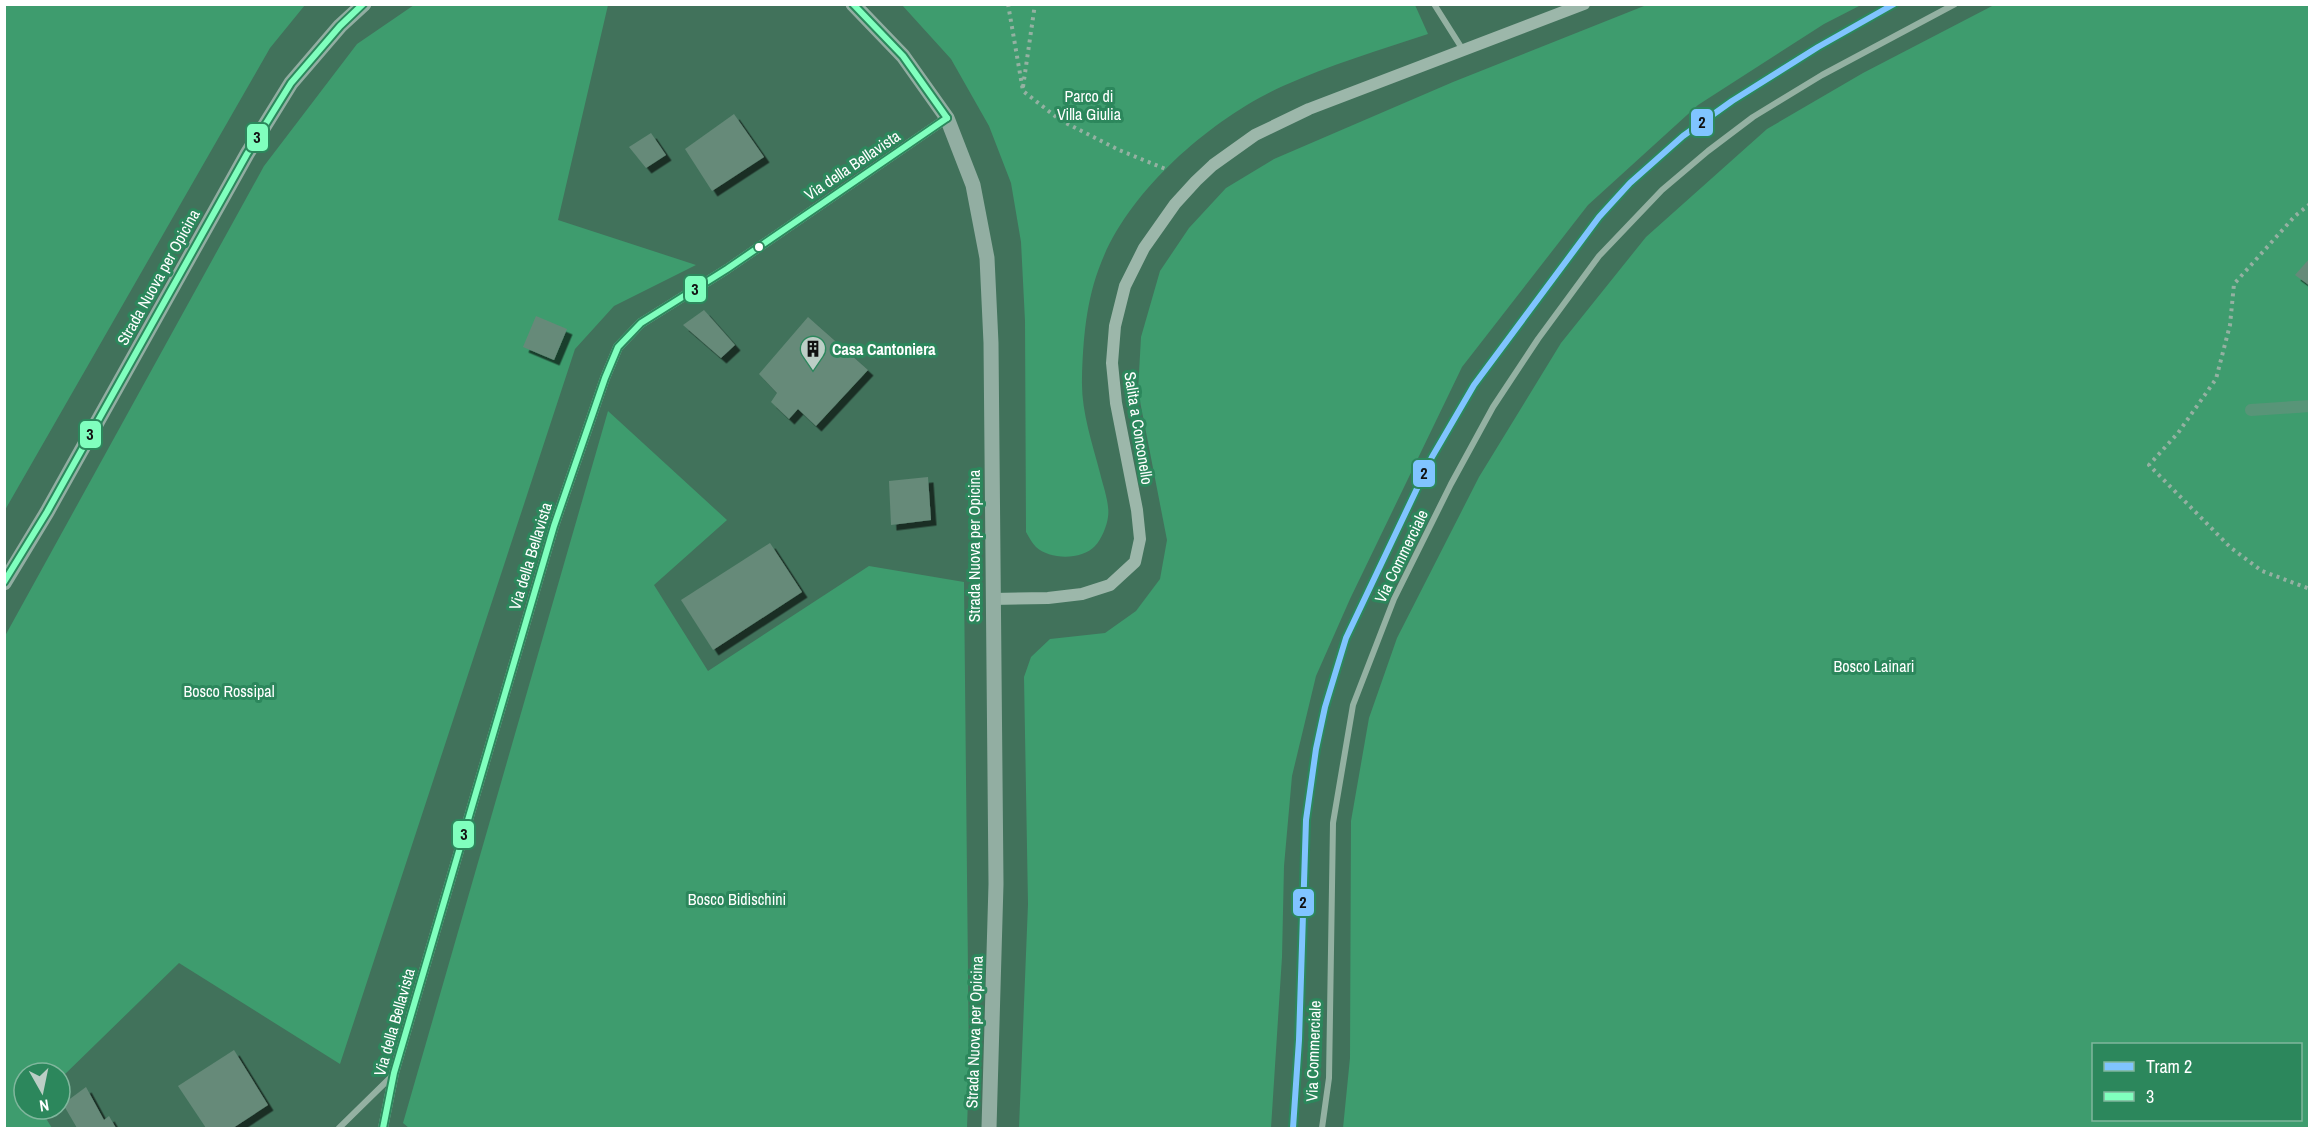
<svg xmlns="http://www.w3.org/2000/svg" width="2314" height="1133" viewBox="0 0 2314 1133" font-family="'Archivo Narrow',sans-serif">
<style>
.green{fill:#3e9c6e;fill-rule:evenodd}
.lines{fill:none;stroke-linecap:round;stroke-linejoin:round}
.stream{stroke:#589578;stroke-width:12}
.building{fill:#668a79;filter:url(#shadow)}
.path{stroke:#94b1a2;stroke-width:4;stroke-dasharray:3 4.5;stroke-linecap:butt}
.minor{stroke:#94b1a2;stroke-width:6}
.tertiary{stroke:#94b1a2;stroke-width:10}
.secondary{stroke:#9cb7aa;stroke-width:12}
.primary{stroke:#92aea2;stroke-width:15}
.bus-1-casing{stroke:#2c875c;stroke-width:10}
.bus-1{stroke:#80ffbe;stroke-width:6}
.tram-1-casing{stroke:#2c875c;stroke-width:10}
.tram-1{stroke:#80c4ff;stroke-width:6}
.bus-dot{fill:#fff;stroke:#2c875c;stroke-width:2}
.labels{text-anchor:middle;stroke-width:6;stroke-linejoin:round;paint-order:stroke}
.park-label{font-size:16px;fill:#fff;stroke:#2c875c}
.street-label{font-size:16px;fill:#fff;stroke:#2c875c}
.poi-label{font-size:16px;font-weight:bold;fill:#fff;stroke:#2c875c;text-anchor:start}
.line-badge{stroke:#2c875c;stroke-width:2}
.pale-badge-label{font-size:16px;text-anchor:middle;font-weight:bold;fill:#111}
</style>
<defs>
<filter id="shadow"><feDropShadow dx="5.5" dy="5.5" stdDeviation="0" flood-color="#0009"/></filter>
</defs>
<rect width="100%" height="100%" fill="#41725b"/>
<!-- green -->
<g class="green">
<polygon points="5,4 305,5 270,48 5,510"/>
<polygon points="1649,4 1861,5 1824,24 1698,105 1588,205 1462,367 1350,599 1316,676 1292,776 1284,866 1282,957 1271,1128 1019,1128 1028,904 1024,677 1031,657 1050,639 1105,633 1136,611 1160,579 1167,540 1138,391 1141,337 1160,271 1189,228 1226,188 1274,159 1453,82"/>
<polygon points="414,5 608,5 558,220 696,265 614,306 575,349 340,1064 179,963 60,1079 60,1073 24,1073 24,1109 40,1109 52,1128 5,1128 5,636 264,166 357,44"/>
<path d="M902 5H1415L1428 34C1379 50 1330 65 1283 86 1212 118 1129 190 1101 263 1086 300 1083 340 1082 379 1081 411 1092 442 1100 473 1103 486 1110 504 1108 517 1107 526 1101 540 1095 546 1082 560 1050 560 1036 547 1032 543 1029 537 1026 532L1025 321 1021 242 1011 183 989 126 951 59Z"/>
<path d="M1994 5H2309V1128H1343L1350 1058 1351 821 1369 718 1397 638 1479 477 1561 343 1646 237 1767 129 1863 73ZM2094 1044H2300V1120H2094Z"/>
<polygon points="608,411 727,520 654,585 708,671 869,566 964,582 969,1070 967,1128 409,1128 403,1123"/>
</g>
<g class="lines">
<!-- stream -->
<polyline class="stream" points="2251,410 2310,406"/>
</g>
<!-- building -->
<g class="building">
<polygon points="734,114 764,157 712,191 685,149"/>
<polygon points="651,133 666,155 646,168 629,147"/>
<polygon points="2310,258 2310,286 2295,275"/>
<polygon points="704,310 735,345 721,358 683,325"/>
<polygon points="536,316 567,329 554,360 523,347"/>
<polygon points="808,317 868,370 816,426 798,409 789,419 771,402 777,393 759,374"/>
<polygon points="928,477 931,520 891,525 889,481"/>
<polygon points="770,543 802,592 713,650 681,600"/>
<polygon points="234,1050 268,1105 233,1128 206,1128 178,1086"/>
<polygon points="86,1087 104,1120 109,1116 116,1128 77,1128 63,1104"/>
</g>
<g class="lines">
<!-- path -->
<g class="path">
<polyline points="1008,4 1023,91 1060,120 1119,150 1168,170"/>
<polyline points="1023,87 1035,4"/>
<polyline points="2310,204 2295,216 2234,284 2230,325 2216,379 2178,433 2149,465 2230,547 2262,571 2310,589"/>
</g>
<!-- minor -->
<g class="minor">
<polyline points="1434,4 1463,50"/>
<polyline points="339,1128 392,1076"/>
<polyline points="1322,1128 1329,1078 1333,823 1353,705 1394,599 1451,484 1493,407 1538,339 1599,256 1662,190 1708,151 1753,117 1822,75 1955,4"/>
</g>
<!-- tertiary -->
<polyline class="tertiary" points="383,1128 394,1073 554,526 605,378 618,347 641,323 727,269 947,118"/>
<!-- secondary -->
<polyline class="secondary" points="992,599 1048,598 1082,594 1110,585 1135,562 1140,539 1137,510 1116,403 1112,363 1115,326 1125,286 1144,248 1175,204 1196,181 1213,165 1255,135 1309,109 1584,4"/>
<!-- primary -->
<g class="primary">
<polyline points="853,4 903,56 947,118 973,185 987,258 991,343 996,884 989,1128"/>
<polyline points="4,583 47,512 247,154 291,83 340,26 364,4"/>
</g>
<defs>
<g id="bus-1">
<polyline points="853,4 903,56 947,118"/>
<polyline points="4,582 47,512 247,154 291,83 340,26 363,4"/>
<polyline points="383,1128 394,1073 554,526 605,378 618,347 641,323 727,269 947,118"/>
</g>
</defs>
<!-- bus-1 casing -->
<use href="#bus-1" class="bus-1-casing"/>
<!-- bus-1 -->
<use href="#bus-1" class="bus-1"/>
<defs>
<polyline id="tram-1" points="1293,1128 1299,1040 1306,820 1316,749 1325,707 1346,638 1432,457 1474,385 1599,217 1630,183 1683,136 1732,101 1818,47 1894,4"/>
</defs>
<!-- tram-1 casing -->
<use href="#tram-1" class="tram-1-casing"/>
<!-- tram-1 -->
<use href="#tram-1" class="tram-1"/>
</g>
<!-- icons -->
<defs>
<symbol id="building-pin" viewBox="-11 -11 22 30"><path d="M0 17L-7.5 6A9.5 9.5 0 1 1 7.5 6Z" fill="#bccec6" stroke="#2c875c"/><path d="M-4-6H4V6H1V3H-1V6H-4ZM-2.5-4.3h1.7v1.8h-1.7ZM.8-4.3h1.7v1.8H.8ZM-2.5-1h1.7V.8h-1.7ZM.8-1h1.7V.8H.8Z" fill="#111"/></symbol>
</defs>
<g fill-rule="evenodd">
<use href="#building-pin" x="798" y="334" width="30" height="40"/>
</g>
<!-- markers -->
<circle class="bus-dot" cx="759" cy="247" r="5"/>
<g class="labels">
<!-- park labels -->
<g class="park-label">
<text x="1089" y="102">Parco di<tspan x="1089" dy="18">Villa Giulia</tspan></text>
<text x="1874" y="672">Bosco Lainari</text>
<text x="229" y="697">Bosco Rossipal</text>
<text x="737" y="905">Bosco Bidischini</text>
</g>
<!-- street labels -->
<g class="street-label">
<text transform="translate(852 165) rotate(-34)" y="6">Via della Bellavista</text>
<text transform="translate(158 277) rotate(-61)" y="6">Strada Nuova per Opicina</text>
<text transform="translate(1139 428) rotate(81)" y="6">Salita a Conconello</text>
<text transform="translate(974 546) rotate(-90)" y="6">Strada Nuova per Opicina</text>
<text transform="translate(530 556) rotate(-73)" y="6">Via della Bellavista</text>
<text transform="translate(1401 556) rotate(-64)" y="6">Via Commerciale</text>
<text transform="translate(394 1022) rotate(-74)" y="6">Via della Bellavista</text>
<text transform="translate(974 1032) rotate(-88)" y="6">Strada Nuova per Opicina</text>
<text transform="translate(1313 1051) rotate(-88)" y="6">Via Commerciale</text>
</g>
<!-- poi labels -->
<g class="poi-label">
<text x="832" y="355">Casa Cantoniera</text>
</g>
</g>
<g class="line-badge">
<rect x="1690" y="108" width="24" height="29" rx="6" fill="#80c4ff"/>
<rect x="246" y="123" width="23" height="29" rx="6" fill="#80ffbe"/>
<rect x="684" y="275" width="23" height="28" rx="6" fill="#80ffbe"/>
<rect x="79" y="420" width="23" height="29" rx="6" fill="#80ffbe"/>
<rect x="1412" y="459" width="24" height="29" rx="6" fill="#80c4ff"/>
<rect x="452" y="820" width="23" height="29" rx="6" fill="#80ffbe"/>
<rect x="1292" y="888" width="23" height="29" rx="6" fill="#80c4ff"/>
</g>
<g class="pale-badge-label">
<text x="1702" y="128">2</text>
<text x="257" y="143">3</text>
<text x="695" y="295">3</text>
<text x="90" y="440">3</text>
<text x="1424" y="479">2</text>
<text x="464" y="840">3</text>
<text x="1303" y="908">2</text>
</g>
<!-- border -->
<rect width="2314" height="1133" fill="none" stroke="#ffffff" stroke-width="12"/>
<!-- legend -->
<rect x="2092" y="1043" width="210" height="78" fill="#2c875c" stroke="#80b79d" stroke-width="1.5"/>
<rect x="2104" y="1062" width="30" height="9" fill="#80c4ff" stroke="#80b79d" stroke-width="1.5"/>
<text x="2146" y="1073" font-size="18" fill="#ffffff">Tram 2</text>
<rect x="2104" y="1092" width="30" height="9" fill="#80ffbe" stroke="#80b79d" stroke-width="1.5"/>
<text x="2146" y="1103" font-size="18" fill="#ffffff">3</text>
<!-- north arrow -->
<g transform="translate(42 1091) rotate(171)"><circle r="28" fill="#2c875c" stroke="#80b79d" stroke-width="1.5"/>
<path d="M0-4.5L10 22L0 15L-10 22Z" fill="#bccec6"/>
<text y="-9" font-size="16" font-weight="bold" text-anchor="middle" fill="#ffffff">N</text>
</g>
</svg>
